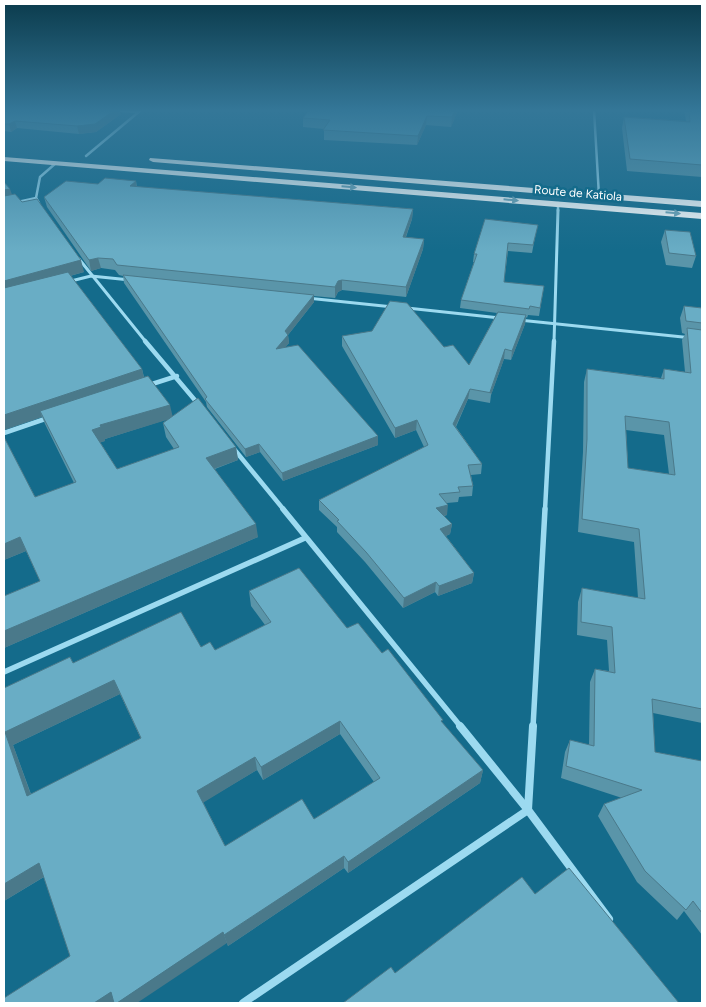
<svg xmlns="http://www.w3.org/2000/svg" width="706" height="1007" viewBox="0 0 706 1007" font-family="Figtree,sans-serif">
<style>
.lines{fill:none;stroke-linecap:round;stroke-linejoin:round}
.street-far4{stroke:#9cdaf0;stroke-width:2.5}
.street-far3{stroke:#9cdaf0;stroke-width:3}
.street-far2{stroke:#9cdaf0;stroke-width:4.5}
.street-far1{stroke:#9cdaf0;stroke-width:5.5}
.street{stroke:#9cdaf0;stroke-width:8}
.highway{fill:#fff;fill-rule:evenodd}
.wall{fill:#5a95a9;fill-rule:evenodd}
.shaded-wall{fill:#4a798a}
.building{fill:#69adc5;stroke:#4a798a;fill-rule:evenodd}
.oneway{fill:#72a6b9}
.labels{text-anchor:middle;stroke-width:5;stroke-linejoin:round;paint-order:stroke}
.far-street-label{font-size:12px;fill:#fff;stroke:#146b8b}
</style>
<rect width="100%" height="100%" fill="#146b8b"/>
<g class="lines">
<!-- street-far4 -->
<g class="street-far4">
<polyline points="109,110 138,112"/>
<polyline points="594,110 599,196"/>
<polyline points="86,156 141,110"/>
<polyline points="39,203 36,198 40,177 56,163"/>
<polyline points="4,205 36,198"/>
<polyline points="558,211 558,203"/>
</g>
<!-- street-far3 -->
<g class="street-far3">
<polyline points="79,259 146,342"/>
<polyline points="67,282 91,276 130,280"/>
<polyline points="307,298 393,307"/>
<polyline points="407,308 500,318"/>
<polyline points="519,320 702,339"/>
<polyline points="554,342 558,210"/>
</g>
<!-- street-far2 -->
<g class="street-far2">
<polyline points="145,341 199,405"/>
<polyline points="149,385 177,376"/>
<polyline points="4,433 48,418"/>
<polyline points="234,449 284,510"/>
<polyline points="545,510 554,341"/>
</g>
<!-- street-far1 -->
<g class="street-far1">
<polyline points="283,509 461,727"/>
<polyline points="4,672 305,538"/>
<polyline points="533,727 545,509"/>
</g>
<!-- street -->
<g class="street">
<polyline points="460,726 528,810 609,919"/>
<polyline points="243,1003 528,810 533,726"/>
</g>
<!-- highway -->
<g class="highway">
<polygon points="4,157 702,213 702,219 4,161"/>
<polygon points="150,158 702,201 702,207 153,162 149,160"/>
</g>
</g>
<!-- wall -->
<g class="wall">
<polygon points="4,110 121,114 96,132 79,134 17,128 11,132 4,131"/>
<polygon points="458,110 451,127 426,125 417,145 324,140 324,129 303,127 303,118"/>
<polygon points="684,110 702,110 702,177 627,171 622,128 624,117 686,121"/>
<polygon points="136,181 137,187 413,209 412,219 406,237 424,239 423,249 406,297 342,290 338,292 335,298 314,296 314,302 288,335 289,343 285,347 378,436 378,445 283,481 260,452 246,457 207,407 206,402 124,283 123,276 119,275 115,270 101,268 91,271 47,207 44,197 98,184"/>
<path d="M12 194 84 272 70 276 142 369 144 377 172 416 236 447 238 460 215 469 258 537 4 648V596L40 581 26 551 4 560V437L35 497 74 483 45 424 42 417 4 430ZM168 419 163 423 166 437 174 449 117 469 100 442 105 441V439Z"/>
<polygon points="665,230 696,256 692,268 666,265 661,242"/>
<polygon points="536,232 532,253 508,251 504,282 544,286 539,316 528,315 527,318 526,317 525,324 511,360 504,359 491,395 490,403 468,399 456,427 482,464 481,474 471,475 473,486 472,496 459,497 458,502 447,503 447,515 444,516 452,524 450,534 446,536 474,573 472,583 438,596 435,592 403,608 365,562 337,532 337,527 319,510 319,500 424,447 416,430 395,438 342,346 342,336 444,347 469,365 497,313 460,308 461,300 474,262 473,262 474,254"/>
<path d="M684 306 702 308V723L653 713 655 752 702 761V935L684 911 677 920 637 882 598 816 604 804 622 798 561 778 565 752 570 740 589 745 590 682 595 669 609 671 607 640 577 635 578 602 582 588 638 598 634 542 578 532 583 452 584 382 587 369 661 378 664 369 685 372 682 340 685 334 682 333 680 318ZM626 430 664 435 669 474 628 468Z"/>
<path d="M249 591 347 628 382 653 483 770 480 783 348 873 344 868 228 946 227 943 70 956 44 877 4 901V688L73 663 201 647 215 650 265 625 251 606ZM120 694 141 739 31 794 13 745ZM340 734 374 782 314 819 225 846 203 802 257 770 263 780Z"/>
</g>
<!-- shaded-wall -->
<g class="shaded-wall">
<polygon points="115,110 120,110 121,114 96,132 79,134 77,126"/>
<polygon points="455,110 458,110 451,127 452,117"/>
<polygon points="427,116 426,125 417,145 418,136"/>
<polygon points="15,121 17,128 11,132 9,124"/>
<polygon points="136,181 137,191 130,186"/>
<polygon points="10,189 14,200 4,202 4,190"/>
<polygon points="413,209 412,219 402,247 403,237"/>
<polygon points="424,239 423,249 406,297 406,287"/>
<polygon points="98,258 101,268 91,271 89,260"/>
<polygon points="81,260 84,272 4,294 4,281"/>
<polygon points="342,280 342,290 338,292 335,298 335,287 338,281"/>
<polygon points="314,295 314,302 288,335 289,343 277,357 276,349 285,331"/>
<polygon points="526,315 525,324 511,360 512,351"/>
<polygon points="505,349 504,359 491,395 492,393 490,393"/>
<polygon points="142,369 145,382 40,411 42,417 4,430 4,415"/>
<polygon points="470,389 468,399 452,434 453,424"/>
<polygon points="170,405 173,418 105,439 105,441 96,444 92,430 100,425"/>
<polygon points="417,420 416,430 395,438 395,428"/>
<polygon points="378,436 378,445 283,481 282,473"/>
<polygon points="259,444 260,452 246,457 245,449"/>
<polygon points="236,447 238,460 208,471 206,458"/>
<polygon points="448,505 447,515 435,518 436,508"/>
<polygon points="256,524 258,537 4,648 4,631"/>
<polygon points="452,524 450,534 439,539 440,529"/>
<polygon points="20,537 26,551 4,560 4,544"/>
<polygon points="474,573 472,583 438,596 439,586"/>
<polygon points="436,582 435,592 403,608 404,598"/>
<polygon points="114,680 120,694 13,745 36,809 27,796 5,732"/>
<polygon points="340,721 340,734 263,780 261,767"/>
<polygon points="255,757 257,770 201,804 197,791"/>
<polygon points="483,770 480,783 348,873 348,862"/>
<polygon points="344,856 344,868 228,946 224,935"/>
<polygon points="39,863 47,875 4,901 4,884"/>
<polygon points="223,932 227,943 137,1003 117,1003"/>
<polygon points="111,992 115,1003 94,1003"/>
</g>
<!-- building -->
<g class="building">
<polygon points="4,110 115,110 95,124 77,126 15,121 9,124 4,124"/>
<polygon points="309,110 455,110 452,117 427,116 418,136 323,130 330,120 303,118"/>
<polygon points="689,110 702,110 702,165 630,159 624,117 690,122"/>
<polygon points="105,178 136,181 130,186 413,209 403,237 424,239 406,287 342,280 338,281 335,287 117,265 113,259 98,258 89,260 44,197 66,181 98,184"/>
<polygon points="4,182 10,189 4,190"/>
<polygon points="15,194 22,202 37,199 81,260 4,281 4,196"/>
<polygon points="485,219 538,225 533,245 508,243 504,282 544,286 540,308 530,306 529,309 461,300 477,254 474,254"/>
<polygon points="665,230 690,232 696,256 669,253"/>
<polygon points="68,272 142,369 4,415 4,288"/>
<polygon points="123,275 314,295 285,331 288,335 276,349 298,345 378,436 282,473 259,444 245,449 205,399 207,397"/>
<polygon points="390,301 407,303 444,347 453,345 469,365 498,312 526,315 512,351 505,349 490,392 492,393 470,389 453,424 482,464 468,465 473,486 458,487 460,492 439,494 448,505 436,508 452,524 440,529 474,573 439,586 436,582 404,598 366,552 337,521 339,520 319,500 428,445 417,420 395,428 342,336 372,331"/>
<polygon points="684,306 702,308 702,323 686,321"/>
<path d="M687 328 702 330V709L652 699 655 752 702 761V913L693 901 686 910 645 871 604 804 642 790 566 766 570 740 594 746 595 669 615 673 612 627 581 622 582 588 645 599 639 529 582 519 587 439V369L664 379V369L691 373ZM625 416 669 422 675 475 628 468Z"/>
<polygon points="148,376 170,405 100,425 101,427 92,430 117,469 179,447 163,423 198,398 236,447 206,458 256,524 4,631 4,596 40,581 20,537 4,544 4,437 35,497 76,482 40,411"/>
<path d="M299 568 347 628 358 623 382 653 388 649 443 720 441 721 483 770 348 862 344 856 224 935 223 932 117 1003H114L111 992 94 1003H4V998L70 956 39 863 4 884V688L70 657 73 663 181 612 201 647 210 642 215 650 271 622 249 591ZM114 680 141 738 27 796 5 732ZM340 721 380 778 314 819 302 799 225 846 197 791 255 757 261 767Z"/>
<polygon points="569,868 679,1003 343,1003 391,967 395,973 522,877 535,894"/>
</g>
<!-- one-way arrows -->
<defs><path id="oneway-solid" d="M-6-.8H1V-3.2L6.5 0L1 3.2V.8H-6Z" transform="scale(1.25)"/></defs>
<g class="oneway">
<use href="#oneway-solid" transform="translate(349 187) rotate(5)"/>
<use href="#oneway-solid" transform="translate(511 200) rotate(5)"/>
<use href="#oneway-solid" transform="translate(673 213) rotate(5)"/>
</g>
<!-- sky -->
<linearGradient id="sky" x2="0" y2="1"><stop stop-color="#0b3b4c"/><stop offset="0.44" stop-color="#347798"/><stop offset="1" stop-color="#347798" stop-opacity="0"/></linearGradient>
<rect width="706" height="251" fill="url(#sky)"/>
<g class="labels">
<!-- far-street labels -->
<g class="far-street-label">
<text transform="translate(578 193) rotate(5)" y="4">Route de Katiola</text>
</g>
</g>
<!-- border -->
<rect width="706" height="1007" fill="none" stroke="#ffffff" stroke-width="10"/>
</svg>
